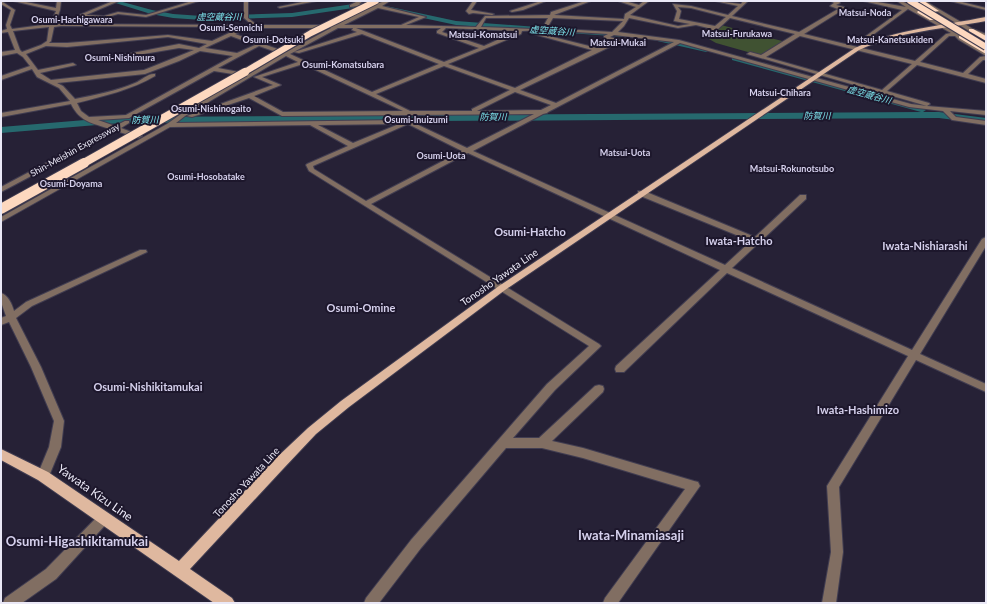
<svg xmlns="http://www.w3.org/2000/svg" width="987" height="604" viewBox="0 0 987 604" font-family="Lato,'Noto Sans JP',sans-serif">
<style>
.green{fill:#405232}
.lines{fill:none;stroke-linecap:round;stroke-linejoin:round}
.river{fill:#26696e;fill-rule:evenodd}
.minor-casing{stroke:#413d51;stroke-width:2}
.major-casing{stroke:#413d51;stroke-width:2}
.highway-casing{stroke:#413d51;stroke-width:2}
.minor{fill:#816e62;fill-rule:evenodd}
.major{fill:#dfb89f;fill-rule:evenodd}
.highway{fill:#fdd8bf;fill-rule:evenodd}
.highway-bridge-far2-casing{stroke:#413d51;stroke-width:8;stroke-linecap:butt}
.highway-bridge-far1-casing{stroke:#413d51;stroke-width:10;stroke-linecap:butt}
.highway-bridge-casing{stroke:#413d51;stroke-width:12;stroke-linecap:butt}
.highway-bridge-far2{stroke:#fdd8bf;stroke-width:6}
.highway-bridge-far1{stroke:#fdd8bf;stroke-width:8}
.highway-bridge{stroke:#fdd8bf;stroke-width:10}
.labels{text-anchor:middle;stroke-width:4;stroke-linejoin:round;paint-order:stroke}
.far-neighbourhood-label{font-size:9px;font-weight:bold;fill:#d5d0ec;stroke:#1d172c}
.far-water-label{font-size:9px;font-style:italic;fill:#7de4ec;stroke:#1d172c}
.far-street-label{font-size:9px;fill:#eae8f6;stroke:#1d172c}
.street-label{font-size:10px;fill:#eae8f6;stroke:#1d172c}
.neighbourhood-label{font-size:11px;font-weight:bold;fill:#d5d0ec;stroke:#1d172c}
.near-street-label{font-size:12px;fill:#eae8f6;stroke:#1d172c}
.near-neighbourhood-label{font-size:13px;font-weight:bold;fill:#d5d0ec;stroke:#1d172c}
</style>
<rect width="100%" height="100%" fill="#262136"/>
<!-- green -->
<polygon class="green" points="721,25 786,42 762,56 716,43 702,35"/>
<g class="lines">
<!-- river -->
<g class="river">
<polygon points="109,1 119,1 152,10 173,14 202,16 292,13 353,4 372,3 456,21 550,28 553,30 550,32 456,25 372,7 353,8 292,17 202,20 173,18 151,14"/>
<polygon points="571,30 626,33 630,35 626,37 569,33 569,31"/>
<polygon points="650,36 706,48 710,50 706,52 653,40 650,40"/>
<polygon points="732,56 738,56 925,108 926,110 923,112 939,112 986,118 986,124 939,118 121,123 1,133 1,127 121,117 921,112 732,60"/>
</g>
<defs>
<g id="minor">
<path d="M1 1 15 10 10 25 12 29 50 24 56 11 13 1H21L56 8 57 1H61L60 10 55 24 252 25 244 18V1H248V18L257 25H336L374 5 385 1H390L382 6 426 17 406 25 476 27 485 16 550 15 551 12 585 1H591L554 15 624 19 625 14 636 7 618 1H625L639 5 644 1H649L630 15 678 26 690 24 674 21 677 11 673 4 691 6 728 15 738 6 715 1 741 4 743 1H748L732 16 799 32 838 9 830 6 834 3 831 1H839L840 3 836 5 844 7V9L804 34 915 61 946 34 951 33 908 9 870 37 866 36 902 10 863 1H872L906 7 897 1H902L959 33 963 36V38L986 53V60H983L968 74 986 79V83L917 65 887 91 929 103 930 104 927 106 986 111V115L950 111 956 117 986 121V125L952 120 943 111 909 107 680 43 548 112 547 113 543 114 473 151 725 265 751 241 638 195V191H644L755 237 800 195H806V199L732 268 912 350 982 239 986 237V246L920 354 986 384V392L916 360 839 487 843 552 836 603H822L831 552 827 486 908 356 727 273 624 372H616L615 369 616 366 720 270 468 153 371 204 599 344 601 346 599 348 555 390 513 438H539L595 386 599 385 603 386 604 389 603 392 552 441 583 448 694 481 698 482 700 486 618 603H603L605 598 685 489 583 458 542 448H506L421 548 379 603H364L366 598 411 540 547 384 589 346 309 171 306 165 307 164 348 146 310 125 170 127 1 222V217L167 124 181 114 245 76 214 71 129 118 98 120 115 126 125 121H129V123L121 128 142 136 139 138 116 131 1 192V187L110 129C92 123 80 122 71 104L1 117V113L70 101 59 88 37 77 32 69 1 80V76L30 66 23 57 17 53 1 56V52L15 50 8 32 1 33V31L7 29 6 25 11 10 1 4ZM678 7 691 8 726 17 715 26 679 19 681 11ZM378 8 419 17 401 25H344ZM486 18H548L543 27 534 29 481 27ZM553 18 623 21 612 32 547 28ZM629 18 678 28 696 25 712 29 702 34V35L704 36 718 29 730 18 795 34 761 55 750 52 747 54 927 106 911 104 679 40 618 32 624 26ZM61 26 242 27 212 41 168 35 67 43H49L51 41 54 27ZM49 27 47 41 41 45 22 52 20 50 13 31ZM246 27 253 28H331L286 52 235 34 246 29ZM338 28H353L352 30 357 32 294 52 299 53 362 34 439 64 372 92 290 54ZM356 28H441L437 31V33L479 48 444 62ZM446 28 517 31 484 46 442 32ZM542 30 608 34 604 36V38L613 41 597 48 533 32V34L592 50 515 88 448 64 521 34 522 31ZM614 35 674 42 556 103 520 90 620 42V40L610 37ZM231 36 255 45 237 53 205 48ZM800 36 912 64 882 90 766 57ZM949 36H955L959 40 986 56 980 57 963 73 920 62ZM168 37 207 44 199 48 179 44 111 57 114 59 179 48 194 50 144 70 51 80 40 73 76 65 73 63 38 70 26 54 46 46 67 47ZM259 46 282 54 249 74 218 68ZM200 51 233 56 126 115 89 117 81 111 77 103C104 96 131 90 155 76V74C148 73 142 80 135 83 117 91 95 95 75 99L63 86 57 83 145 74 179 61ZM286 56 298 62 254 77 273 85 187 116 192 117 249 98 282 116 534 114 467 148 414 123 415 121 412 119 408 122 403 120 176 123 185 116ZM303 64 403 111 283 112 254 96 281 85 262 77ZM444 66 510 90 472 109V111H410L376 94ZM515 92 551 105 541 110 477 111ZM399 124 353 143 318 125ZM408 124 462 151 366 201 314 169 313 166Z"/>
<polygon points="113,1 119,1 86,15 104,16 118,12 146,15 192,1 199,1 146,17 118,14 104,18 79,17 77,16"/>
<polygon points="307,1 317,1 280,8 278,7"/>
<polygon points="358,1 363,1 359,4 373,3 375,4 350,7 350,5"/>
<polygon points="473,1 477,1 471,10 494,14 492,15 473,13 469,14 466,11"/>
<polygon points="541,1 546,1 523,10 512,12 510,11"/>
<polygon points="920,1 925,1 973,29 986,34 986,37 969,31"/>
<polygon points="950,1 958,1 986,8 986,10"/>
<path d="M140 250H146L147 252 32 306 16 318 41 367 64 421 61 447 49 476 47 480 43 481 39 480 37 476 49 447 54 421 31 367 9 322 1 325V318L6 316 1 302V293C8 295 12 304 14 311L26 302Z"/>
<polygon points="104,512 108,514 110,518 108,522 56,579 22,603 3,603 5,598 46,569 100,514"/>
</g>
<path id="major" d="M986 17V21C943 29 899 31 859 50L505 290 349 407 316 434 283 469 190 569 232 598 235 603H214L38 480 1 460V449L48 472 179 561 273 461 308 428 341 401 499 286 855 48C897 29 941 26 986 17Z"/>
<g id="highway">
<polygon points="917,1 924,1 939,11 934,12"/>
<polygon points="920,9 924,9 924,12 934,18 934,20 930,20 918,13 917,12"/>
<polygon points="969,29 973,29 986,36 986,41 969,31"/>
<polygon points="959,36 963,36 986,49 986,54 959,38"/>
</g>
</defs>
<!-- minor casing -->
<use href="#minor" class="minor-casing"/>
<!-- major casing -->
<use href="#major" class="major-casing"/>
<!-- highway casing -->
<use href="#highway" class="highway-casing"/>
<!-- minor -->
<use href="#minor" class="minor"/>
<!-- major -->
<use href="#major" class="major"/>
<!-- highway -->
<use href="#highway" class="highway"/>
<defs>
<g id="highway-bridge-far2">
<polyline points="910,1 986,47"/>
<polyline points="243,73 311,33 376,1"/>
</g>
<polyline id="highway-bridge-far1" points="82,164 245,72"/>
<polyline id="highway-bridge" points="1,209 84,163"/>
</defs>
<!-- highway-bridge-far2 casing -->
<use href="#highway-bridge-far2" class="highway-bridge-far2-casing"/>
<!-- highway-bridge-far1 casing -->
<use href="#highway-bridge-far1" class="highway-bridge-far1-casing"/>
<!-- highway-bridge casing -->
<use href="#highway-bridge" class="highway-bridge-casing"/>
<!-- highway-bridge-far2 -->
<use href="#highway-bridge-far2" class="highway-bridge-far2"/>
<!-- highway-bridge-far1 -->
<use href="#highway-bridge-far1" class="highway-bridge-far1"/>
<!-- highway-bridge -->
<use href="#highway-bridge" class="highway-bridge"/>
</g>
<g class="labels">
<!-- far-neighbourhood labels -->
<g class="far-neighbourhood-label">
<text x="865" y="16">Matsui-Noda</text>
<text x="72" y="23">Osumi-Hachigawara</text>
<text x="231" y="31">Osumi-Sennichi</text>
<text x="737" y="37">Matsui-Furukawa</text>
<text x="483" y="38">Matsui-Komatsui</text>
<text x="273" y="43">Osumi-Dotsuki</text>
<text x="890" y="43">Matsui-Kanetsukiden</text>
<text x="618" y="46">Matsui-Mukai</text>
<text x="120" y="61">Osumi-Nishimura</text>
<text x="343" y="68">Osumi-Komatsubara</text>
<text x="780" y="96">Matsui-Chihara</text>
<text x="211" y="112">Osumi-Nishinogaito</text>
<text x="416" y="123">Osumi-Inuizumi</text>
<text x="625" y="156">Matsui-Uota</text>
<text x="441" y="159">Osumi-Uota</text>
<text x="792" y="172">Matsui-Rokunotsubo</text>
<text x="206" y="180">Osumi-Hosobatake</text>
<text x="71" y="187">Osumi-Doyama</text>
</g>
<!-- far-water labels -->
<g class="far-water-label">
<text x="219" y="20">虚空蔵谷川</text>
<text transform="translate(552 31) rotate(4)" y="3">虚空蔵谷川</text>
<text transform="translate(869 95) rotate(16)" y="3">虚空蔵谷川</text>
<text x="817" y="119">防賀川</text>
<text x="493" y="120">防賀川</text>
<text transform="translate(145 120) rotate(-1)" y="3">防賀川</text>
</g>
<!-- far-street labels -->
<g class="far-street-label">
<text transform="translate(75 150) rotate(-29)" y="3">Shin-Meishin Expressway</text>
</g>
<!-- street labels -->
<g class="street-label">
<text transform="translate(499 277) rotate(-35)" y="4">Tonosho Yawata Line</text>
<text transform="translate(246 482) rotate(-47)" y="4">Tonosho Yawata Line</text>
</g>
<!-- neighbourhood labels -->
<g class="neighbourhood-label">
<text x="530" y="236">Osumi-Hatcho</text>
<text x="739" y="245">Iwata-Hatcho</text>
<text x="925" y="250">Iwata-Nishiarashi</text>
<text x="361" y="312">Osumi-Omine</text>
<text x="148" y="391">Osumi-Nishikitamukai</text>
<text x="858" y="414">Iwata-Hashimizo</text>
</g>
<!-- near-street labels -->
<g class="near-street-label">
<text transform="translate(95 493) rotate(35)" y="4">Yawata Kizu Line</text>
</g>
<!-- near-neighbourhood labels -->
<g class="near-neighbourhood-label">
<text x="631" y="540">Iwata-Minamiasaji</text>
<text x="77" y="546">Osumi-Higashikitamukai</text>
</g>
</g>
<!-- border -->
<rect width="987" height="604" fill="none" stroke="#eae8f6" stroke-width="4"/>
</svg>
